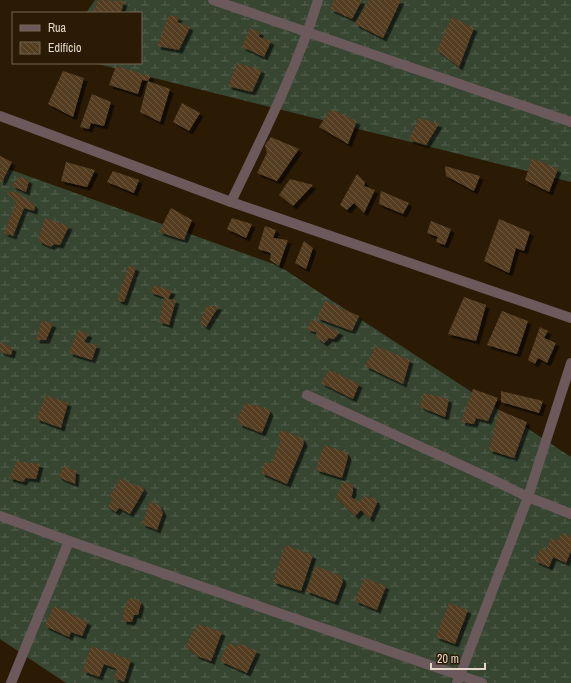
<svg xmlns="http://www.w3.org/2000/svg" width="571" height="683" viewBox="0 0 571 683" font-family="'Archivo Narrow',sans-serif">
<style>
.wetland{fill:url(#wetland-marsh)}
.building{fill:url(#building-back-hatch);filter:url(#shadow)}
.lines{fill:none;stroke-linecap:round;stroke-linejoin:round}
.minor{stroke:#6b595c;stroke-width:10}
</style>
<defs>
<pattern id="wetland-marsh" width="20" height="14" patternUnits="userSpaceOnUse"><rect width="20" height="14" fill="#364631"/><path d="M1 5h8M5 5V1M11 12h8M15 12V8" fill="none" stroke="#53604e"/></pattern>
<pattern id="building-back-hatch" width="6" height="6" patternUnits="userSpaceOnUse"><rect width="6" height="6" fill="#543e21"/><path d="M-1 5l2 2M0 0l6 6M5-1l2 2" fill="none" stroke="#6c5940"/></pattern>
<filter id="shadow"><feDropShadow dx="3.5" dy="3.5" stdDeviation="0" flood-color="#0009"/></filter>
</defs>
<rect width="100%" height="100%" fill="#2c1b04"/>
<!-- wetland -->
<g class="wetland">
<polygon points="95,0 571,0 571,182 94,63 141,63 141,13 86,13"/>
<polygon points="0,166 279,266 571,457 571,683 66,683 0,639"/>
</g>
<!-- building -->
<g class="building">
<polygon points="98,0 124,1 121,13 93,13"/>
<polygon points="334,0 362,0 352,19 330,9"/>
<polygon points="369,0 401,0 383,38 355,24"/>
<polygon points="169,15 179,17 177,22 190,27 179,50 157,46"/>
<polygon points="452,17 474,28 459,67 437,50"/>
<polygon points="250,28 260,32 259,37 271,41 264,57 242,47"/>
<polygon points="237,63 262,70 252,92 228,86"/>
<polygon points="116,66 151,76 148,81 142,80 138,94 109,85"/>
<polygon points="63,71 84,78 73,117 48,104"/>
<polygon points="148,81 170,89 160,122 140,112"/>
<polygon points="92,94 111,102 104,126 91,123 89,129 80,127"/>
<polygon points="182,103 200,113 189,131 173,122"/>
<polygon points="331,109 357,121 348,144 319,127"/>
<polygon points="419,118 439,124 426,145 409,140"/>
<polygon points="271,137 299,149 277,181 257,173 267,153 265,145"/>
<polygon points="0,156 12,162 2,182 0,182"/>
<polygon points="532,158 558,169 549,192 525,180"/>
<polygon points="66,162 95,170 87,187 61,181"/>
<polygon points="445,166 480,176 474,191 446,176"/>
<polygon points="113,171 139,180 134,193 107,182"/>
<polygon points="357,174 365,182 364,186 375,190 364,213 354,203 347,210 340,205"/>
<polygon points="18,176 29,180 26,192 12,186"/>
<polygon points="290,179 313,185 293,206 279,195"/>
<polygon points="15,191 35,205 34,211 24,208 13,236 4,233 16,202 7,193"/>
<polygon points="381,191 409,203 403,214 379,204"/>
<polygon points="171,208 192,220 184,240 159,232"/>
<polygon points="45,218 69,226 60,245 54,244 51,247 38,241"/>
<polygon points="232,218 252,224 246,238 227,229"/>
<polygon points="499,219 530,232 524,251 516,248 509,273 484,261"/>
<polygon points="431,221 451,229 445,245 436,242 438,237 427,233"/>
<polygon points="265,226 276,230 273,238 288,240 279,266 270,260 271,253 258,249"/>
<polygon points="304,241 313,248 306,269 295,263"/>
<polygon points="129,265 136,268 124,302 117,300"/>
<polygon points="155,285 172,291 168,299 150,292"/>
<polygon points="464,297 486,305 476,341 448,334"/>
<polygon points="164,298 176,300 169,325 159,322"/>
<polygon points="325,301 359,316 352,331 317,318"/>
<polygon points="206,306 219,306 206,327 200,323"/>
<polygon points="502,311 528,321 517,354 487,345"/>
<polygon points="312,319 340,332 334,339 329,338 324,343 317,338 316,332 307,330"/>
<polygon points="42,320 53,324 46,340 36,340"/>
<polygon points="540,327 548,331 544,338 556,343 547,363 538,358 535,364 528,360"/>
<polygon points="78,330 89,334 84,342 97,345 92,360 69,353"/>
<polygon points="0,342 13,348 11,355 0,352"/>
<polygon points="376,346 410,360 403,384 365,366"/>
<polygon points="329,370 359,384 353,399 321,383"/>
<polygon points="473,389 498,398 488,421 476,418 474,424 461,422"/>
<polygon points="501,391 543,401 539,413 501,402"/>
<polygon points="424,393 449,399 445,417 420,407"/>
<polygon points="46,395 68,403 61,428 36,419"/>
<polygon points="245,403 268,409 270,413 262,433 239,424 238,417"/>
<polygon points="499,410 527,422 514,458 489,450"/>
<polygon points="281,430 302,438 304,443 287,484 261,473 266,461 271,464 281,440 278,438"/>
<polygon points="324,445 346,452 348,457 342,478 316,470"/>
<polygon points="17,461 40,464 36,479 26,478 23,482 9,478"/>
<polygon points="64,466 76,471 75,484 58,477"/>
<polygon points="121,478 131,484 141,486 144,490 130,514 119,508 116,512 108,507 113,499 109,497"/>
<polygon points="343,481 353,485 353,492 351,497 359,502 365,496 375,499 377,503 370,519 361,510 355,516 336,497"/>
<polygon points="150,502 159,505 163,513 157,530 142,524"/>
<polygon points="562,533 571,537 571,551 566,563 553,557 549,567 535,561 541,548 546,550 551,538 558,541"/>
<polygon points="285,545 313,555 301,591 273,582"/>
<polygon points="316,566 341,576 343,581 335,602 306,591"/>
<polygon points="364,578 386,586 377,610 355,601"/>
<polygon points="129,598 138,600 141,603 138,615 134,615 132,622 123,621 123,612"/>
<polygon points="449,603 468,610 455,644 436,637"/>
<polygon points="54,606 88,622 82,636 71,632 69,637 45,626"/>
<polygon points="199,624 222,632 211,661 197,656 186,646 191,635"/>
<polygon points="228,643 237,647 239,643 257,651 247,673 220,661"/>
<polygon points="91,646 131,660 124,682 114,678 117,669 104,664 99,677 83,671"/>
</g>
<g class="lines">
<!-- minor -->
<g class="minor">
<polyline points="213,0 571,122"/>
<polyline points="0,116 231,202 571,318"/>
<path d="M231 202C262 137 297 69 318 0"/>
<polyline points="307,395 485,476 528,497 571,514"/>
<polyline points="0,516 69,541 482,683"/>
<polyline points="11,683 69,541"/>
<polyline points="457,683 528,497 571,363"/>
</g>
</g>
<!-- legend -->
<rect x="12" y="12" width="130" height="52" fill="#2c1b04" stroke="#756753"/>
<rect x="20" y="25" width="20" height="6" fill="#6b595c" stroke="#756753"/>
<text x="48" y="32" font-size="12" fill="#e3d8ca">Rua</text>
<rect x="20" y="42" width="20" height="12" fill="url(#building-back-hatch)" stroke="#756753"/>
<text x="48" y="52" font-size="12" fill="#e3d8ca">Edifício</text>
<!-- scale -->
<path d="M431 663v6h54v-6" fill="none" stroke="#e3d8ca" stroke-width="2"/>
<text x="437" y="663" font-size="12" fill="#e3d8ca" stroke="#2c1b04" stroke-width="3" paint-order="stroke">20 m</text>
</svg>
